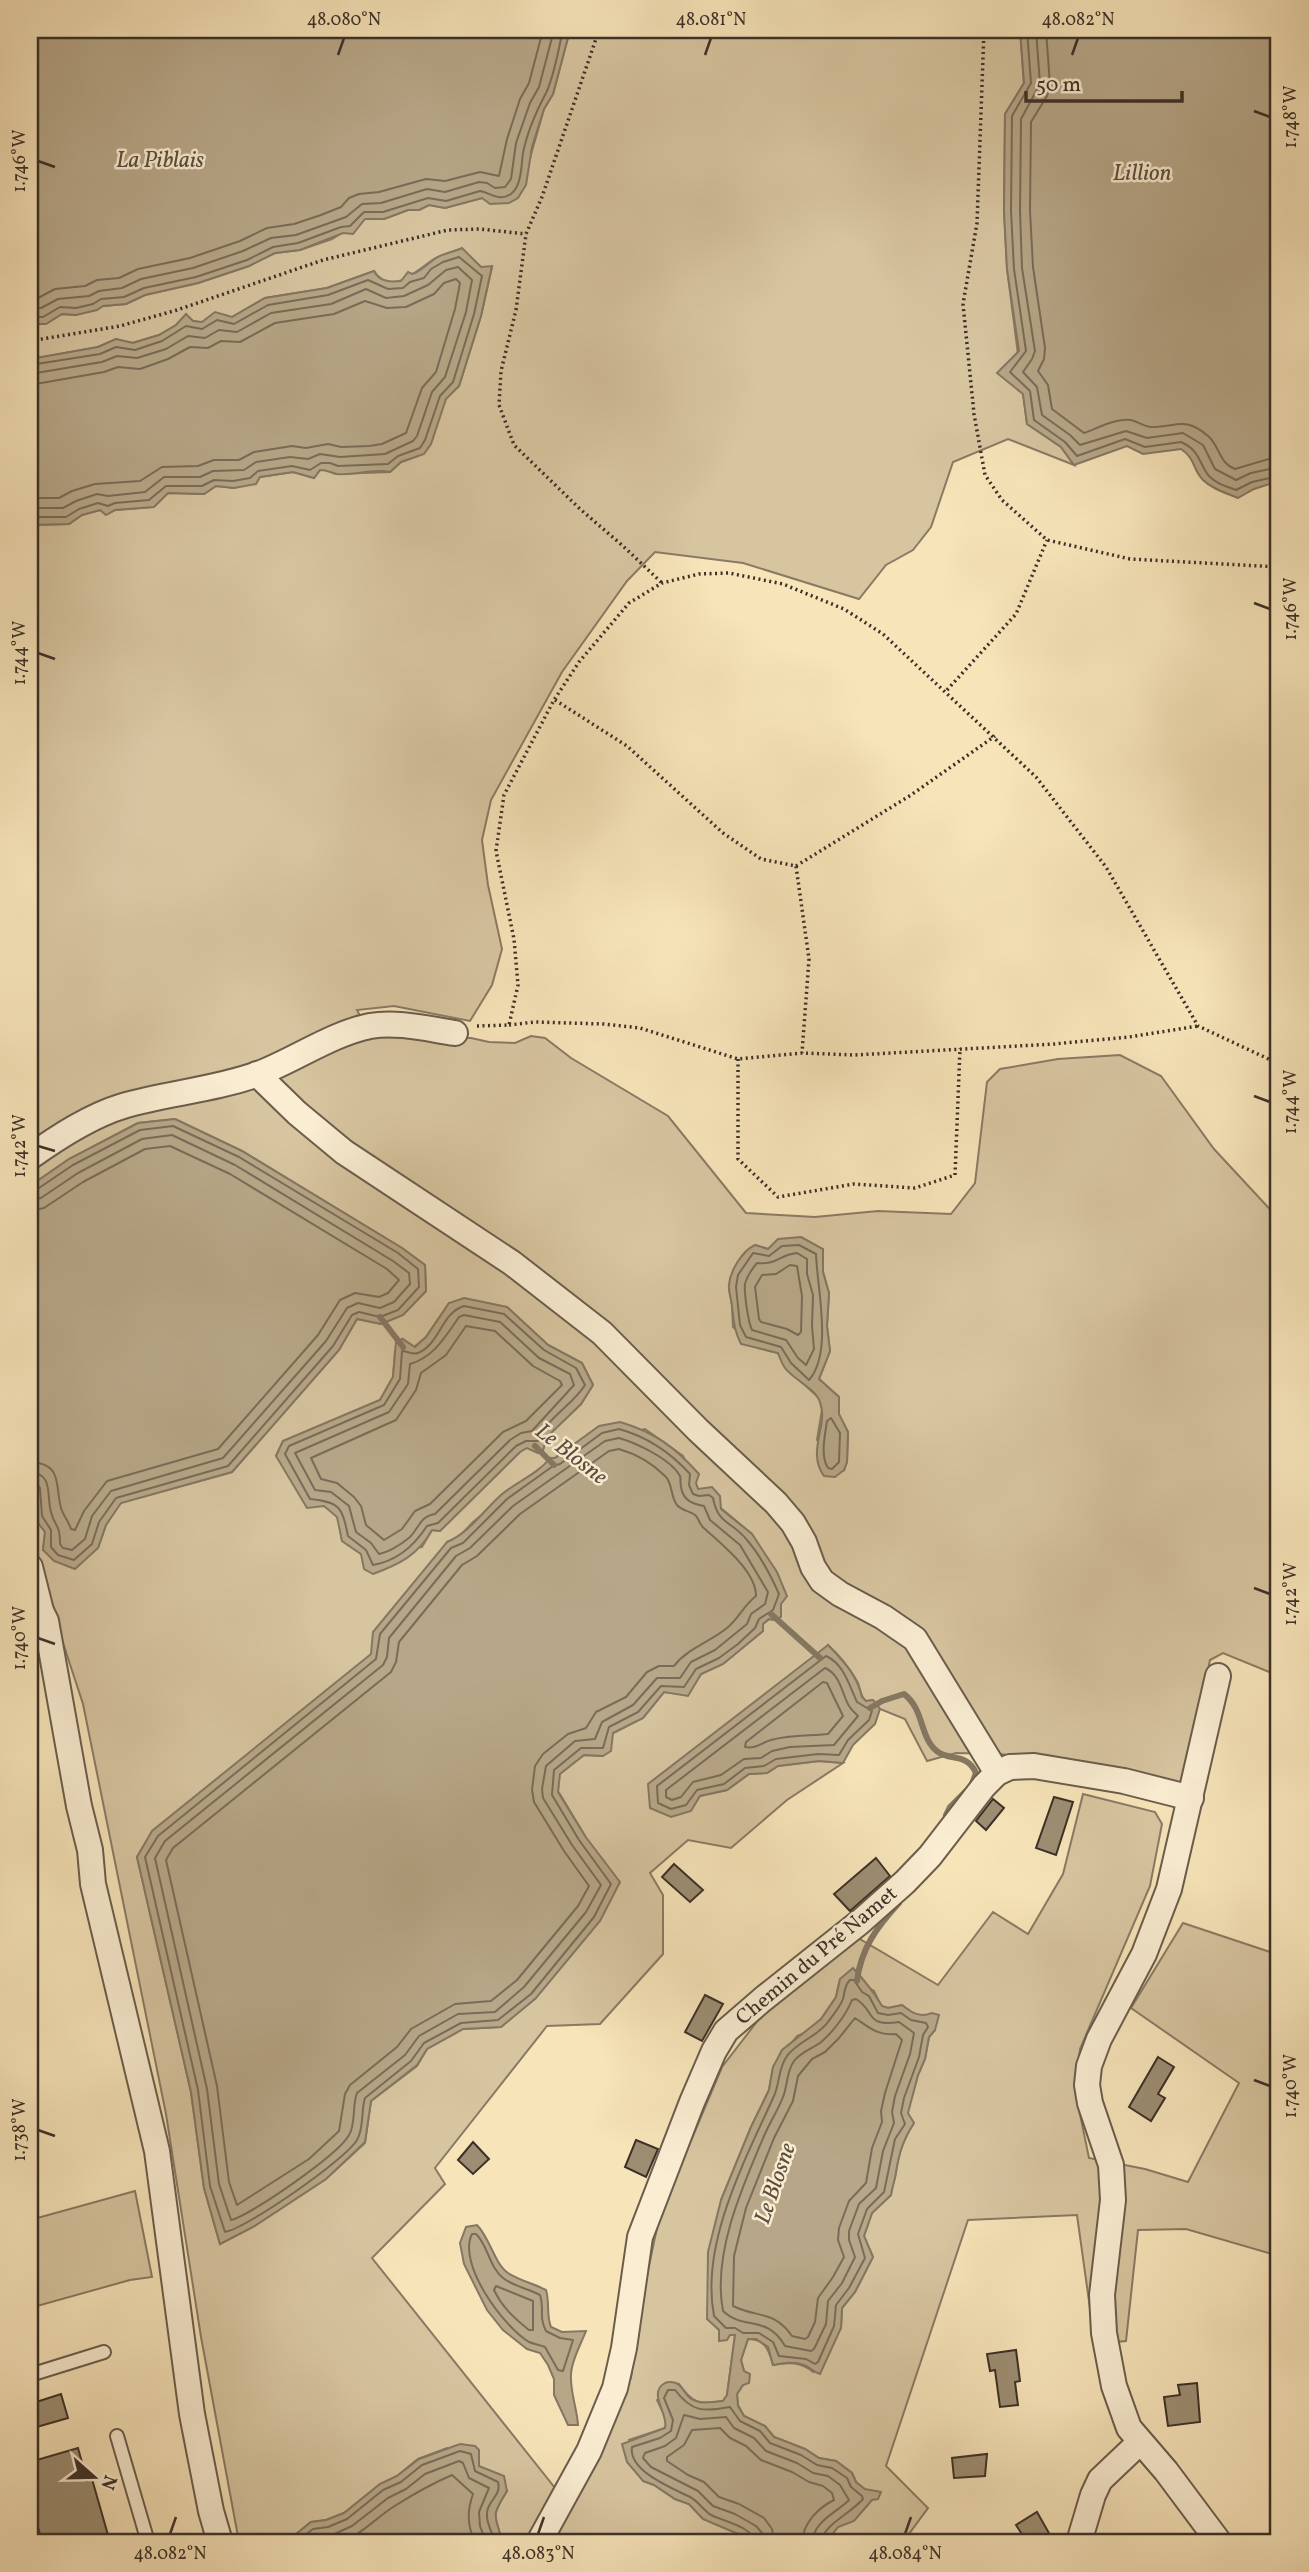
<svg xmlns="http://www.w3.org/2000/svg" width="1309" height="2572" viewBox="0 0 1309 2572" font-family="Vollkorn,serif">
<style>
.green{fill:#d7c5a0;stroke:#897a64;stroke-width:2;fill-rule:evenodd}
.water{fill:#b7a788;stroke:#857762;stroke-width:2}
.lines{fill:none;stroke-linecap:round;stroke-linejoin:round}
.shore{stroke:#796c58;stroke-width:2}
.stream{stroke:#857762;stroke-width:6}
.building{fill:#9d8e73;stroke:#3b3028;stroke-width:2}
.service-casing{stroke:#6a5d4c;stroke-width:16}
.minor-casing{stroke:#6a5d4c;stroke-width:28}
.path{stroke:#3b3028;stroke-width:3.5;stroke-dasharray:2 3.5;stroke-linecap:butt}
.service{stroke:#faedd2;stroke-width:12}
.minor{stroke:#faedd2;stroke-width:24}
.ticks{fill:none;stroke:#3b3028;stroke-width:2.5}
.labels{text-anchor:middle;stroke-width:5;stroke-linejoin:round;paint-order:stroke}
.street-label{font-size:21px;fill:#3b3028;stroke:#faedd2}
.water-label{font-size:23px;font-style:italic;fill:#5a4e40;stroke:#faedd2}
.neatline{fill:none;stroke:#3b3028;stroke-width:2.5}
.ticks-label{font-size:18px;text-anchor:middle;fill:#3b3028}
</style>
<rect width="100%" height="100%" fill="#f7e4b9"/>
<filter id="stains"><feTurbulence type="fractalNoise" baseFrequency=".00286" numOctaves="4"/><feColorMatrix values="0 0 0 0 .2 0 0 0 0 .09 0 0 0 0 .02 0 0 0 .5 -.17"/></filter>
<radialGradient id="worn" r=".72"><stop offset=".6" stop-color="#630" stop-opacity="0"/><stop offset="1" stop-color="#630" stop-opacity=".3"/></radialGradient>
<!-- green -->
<g class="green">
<path d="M570 30H1020L1024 83 1005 114 1004 211 1007 269 1027 424 1061 447 1074 465 1008 439 953 462 931 527 913 550 886 565 859 599 743 563 655 552 627 581 562 672 491 800 482 840 488 885 502 949 492 985 470 1021 394 1006 357 1010 371 1037 471 1038 489 1042 515 1043 531 1036 545 1038 571 1058 668 1116 746 1213 815 1217 878 1211 951 1214 975 1183 987 1082 1000 1069 1058 1059 1120 1055 1161 1076 1214 1149 1279 1219V1676L1223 1653 1210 1660 1183 1785 1001 1754 956 1753 927 1761 905 1719 880 1709 873 1700 866 1701C859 1695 861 1688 857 1681 849 1667 839 1655 828 1645L700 1796 727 1790 749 1774 767 1773 778 1766 819 1761 843 1763 787 1800 731 1848 688 1840 650 1873 663 1895V1954L600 2024 547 2026 435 2168 445 2184 372 2258 567 2503 631 2378 640 2308 660 2214 722 2067 759 2019 858 1938 938 1985 993 1912 1028 1934 1063 1874 1083 1794 1155 1812 1162 1824 1150 1886 1080 2049 1075 2090 1089 2158 1145 2169 1188 2182 1239 2083 1131 2008 1183 1923 1279 1955V2256L1186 2229 1138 2230 1126 2341 1095 2344 1077 2215 968 2220 886 2466 928 2508 903 2542H826L838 2527 864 2509 872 2499 856 2482 852 2473 836 2461 819 2458 805 2449 774 2437 765 2426 744 2416 738 2405 737 2394 743 2385 744 2371 741 2360 748 2339C765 2339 769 2350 773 2365 789 2362 801 2362 813 2372L841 2328 842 2308 855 2292 873 2257 864 2236 872 2213 891 2195C892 2187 895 2180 896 2172 899 2153 903 2140 914 2123L907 2114 918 2075 925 2059 929 2037 935 2030 925 2016 914 2014 902 2005 888 2008 881 2006 874 1991 867 1987 859 1974 840 1979 836 1997 821 2019 809 2031 797 2036 773 2067 769 2090 751 2127 721 2200 715 2325 719 2330 735 2335 727 2395 723 2401C699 2404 694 2405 679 2384L657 2400 667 2421 665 2428 629 2440 643 2481 654 2485 675 2499 689 2504 703 2519 757 2542H502C496 2513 489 2520 507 2491L479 2466 447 2448 418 2459 397 2476 380 2484 344 2513 326 2520 311 2522 286 2542H239L201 2337 166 2114 83 1704 30 1542V1427L33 1430 35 1519 45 1532 43 1550 98 1548 106 1525 120 1503 232 1472 339 1350 357 1319 381 1324 403 1315 426 1291 425 1265 402 1248 242 1151 175 1119 138 1123 69 1159 30 1186V525L69 524 82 515 100 510 107 514 115 510 153 507 168 493 204 494 216 486 234 488 260 477 293 472 314 478 320 470H328L336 474 390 472 401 462 423 454 446 398 459 386 481 316 492 267H481L461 249C454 251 447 253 440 256 422 263 393 301 374 271L327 288 265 298 232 317 202 323 193 321 186 315 176 325 159 335 132 343 116 339 98 347 32 359H30V324H45L62 314 76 315 103 306 126 304 145 295 198 283 249 266 275 253 300 250 332 239 365 219H384L408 210H419L429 205 445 208 482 198 528 165 544 109 553 94ZM755 1245 768 1249H823V1272L829 1293 827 1326 830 1351 819 1379 839 1397 838 1414 848 1432 847 1462 844 1470 817 1440 822 1410 819 1398 785 1367 778 1353 758 1348 733 1327 732 1305 729 1287ZM449 1303 507 1307 548 1345 582 1363 593 1385 581 1404 546 1437 543 1450 527 1447 520 1452 440 1531 432 1530 422 1547 361 1554 342 1541 338 1517 285 1468 276 1456 283 1441 380 1400 393 1377 395 1351 403 1339 414 1347 426 1337ZM645 1429 683 1456 698 1489 752 1534 781 1604 780 1617 775 1620 769 1619 763 1624V1631L723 1664 701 1674 688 1695 664 1692 643 1718 613 1733 603 1756 584 1755 559 1774 558 1791 585 1836 536 1998 501 2027 463 2029 427 2049 417 2066 371 2101 365 2143 326 2179 253 2227 220 2244 204 2188 191 2092 137 1857 153 1831 372 1654 447 1542 459 1537 473 1522 545 1465 550 1458H555L566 1449Z"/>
<polygon points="135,2191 152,2277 130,2280 30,2308 30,2220"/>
</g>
<!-- water -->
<g class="water">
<polygon points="30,30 570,30 553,94 544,109 532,147 526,185 518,198 509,203 490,204 482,198 445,208 429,205 419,210 408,210 384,219 365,219 353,234 343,233 300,250 275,253 249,266 198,283 145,295 126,304 103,306 97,310 76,315 62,314 46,324 30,324"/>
<path d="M1020 30H1279V481L1254 489 1238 498C1226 493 1212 489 1203 480 1192 469 1196 459 1181 449L1143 454 1127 446 1074 465 1061 447 1027 424 1023 394 997 373 1019 351 1007 269 1004 211 1005 114 1024 83Z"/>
<path d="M462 248 481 267 492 266 481 316 459 386 446 399 431 444 424 454 401 462 390 472C373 468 355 476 337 474 331 473 328 470 320 470L314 478 293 472 260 477 256 484 234 488 216 486 204 494 168 493 154 507 115 510 106 515 100 510 82 515 69 524 30 525V359L98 347 116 339 133 343 159 335 176 325 186 314 193 321 202 322 215 312 232 317 265 298 327 288 374 271C379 282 391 282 401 281L408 272 412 274C423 271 428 262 438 257 445 253 454 252 462 248Z"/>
<polygon points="175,1119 242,1151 402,1248 425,1265 426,1291 403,1315 381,1324 357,1319 339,1350 232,1472 121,1503 106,1525 98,1548 75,1569 54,1561 43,1550 45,1532 35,1519 33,1431 30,1427 30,1186 69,1159 138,1123"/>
<path d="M801 1237 823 1249V1272L829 1293 827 1326 830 1351 819 1379 839 1397V1414L848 1432 847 1462 844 1470 835 1477 824 1476C806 1451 829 1425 820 1402 815 1388 794 1380 785 1368 782 1364 780 1358 778 1353L741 1344C734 1330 734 1322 732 1307 732 1300 728 1292 729 1285 730 1271 742 1251 755 1245L768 1249 778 1239Z"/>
<path d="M464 1298 507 1307 548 1345 582 1363 593 1385 581 1404 547 1437 543 1450 538 1453 527 1448 520 1452 440 1531 432 1530C418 1555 400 1564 373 1574L364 1569 361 1554 342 1541 337 1517 324 1506 307 1508 276 1456 283 1441 380 1400 393 1377 396 1342 402 1339 415 1347 426 1337 449 1303Z"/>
<path d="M620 1422C654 1432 675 1447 699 1474L696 1483 698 1489 712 1487 720 1496 721 1509 752 1534 777 1572 787 1596 781 1604V1617L775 1620 769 1619 763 1624V1631L723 1664 701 1674 688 1696 664 1692 643 1718 613 1733 611 1751 603 1756 584 1755 560 1774 558 1792 585 1836 620 1882 600 1921 536 1998 501 2027 463 2029 427 2049 417 2065 371 2101 365 2142 326 2179 253 2227 220 2244 204 2188 191 2092 137 1857 152 1831 371 1654 373 1632 447 1542C469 1533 483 1511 501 1495 516 1482 538 1474 550 1458H555L599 1426Z"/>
<path d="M828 1645C843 1661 857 1675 862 1697L866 1701 873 1700 880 1709 875 1724 853 1745 843 1763 819 1761 778 1766 767 1773 749 1774 727 1790 700 1796 691 1811 671 1817 650 1808 648 1784Z"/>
<path d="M853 1968C864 1980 874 1992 882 2006L888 2008 902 2005C912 2013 920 2018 932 2013L939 2015 935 2030 929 2037 925 2059 918 2075 908 2113 914 2123C903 2140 899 2153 896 2172 895 2180 892 2187 891 2195L872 2213 864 2236 873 2257 855 2292 842 2308 841 2328 820 2374C813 2372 811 2368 804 2365 794 2361 783 2363 773 2365L768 2347 756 2339H748L741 2360 744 2371 750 2374 749 2383 743 2385 737 2394 738 2406 744 2416 765 2426 774 2437 805 2449 819 2458 836 2461 852 2473 856 2482 865 2489 881 2492 878 2499 872 2500 854 2521 838 2527 826 2542H757L703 2519 689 2504 675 2499 654 2485 643 2481 627 2462 622 2444 665 2428C669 2414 647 2393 665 2383 669 2381 672 2382 676 2383 681 2385 683 2390 687 2395 697 2406 709 2402 723 2401L727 2395 735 2335H730L727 2340 719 2341V2330L707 2319 708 2252 721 2200 751 2127 769 2090 773 2067 782 2050 821 2019 836 1997 840 1979Z"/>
<path d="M477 2225C490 2238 494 2263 508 2273 519 2280 534 2284 546 2290 550 2303 546 2314 551 2327L562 2332 586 2331C581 2344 571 2361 571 2375 570 2392 577 2408 578 2425H568L554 2395V2379L548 2365 540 2353 527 2349 503 2330 487 2310 464 2264 460 2243 466 2227Z"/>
<path d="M460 2444 475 2446 479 2450V2466L504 2476 507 2491C489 2520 496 2513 502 2542H286L311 2522 326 2520 344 2513 380 2484 397 2476 419 2459Z"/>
</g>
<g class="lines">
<!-- shore -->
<g class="shore">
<path d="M1027 30 1031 83 1012 116 1011 211 1014 269 1026 351 1010 372 1030 391 1034 420 1065 442 1077 456 1125 439 1145 447 1181 442C1197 449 1198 458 1206 472 1212 482 1225 486 1236 490L1252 482 1279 476"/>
<polyline points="1036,30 1040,84 1021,119 1020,211 1022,268 1035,351 1032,359 1023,372 1037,387 1042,415 1070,435 1080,445 1126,431 1147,438 1183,433 1203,445 1215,469 1236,480 1251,473 1279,467"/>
<path d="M1046 30 1050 85 1047 96 1031 122 1030 211 1033 267 1045 348 1044 359 1038 371 1048 385 1052 409 1084 433C1098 428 1116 418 1131 420 1139 422 1144 427 1152 427 1177 427 1185 416 1208 436 1220 446 1218 462 1235 469L1279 456"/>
<polyline points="30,298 38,298 55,289 85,286 97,280 119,278 138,269 190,258 240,241 267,228 294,224 321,215 341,207 349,198 359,194 379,192 426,179 445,181 480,172 499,176 507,139 520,99 529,83 543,30"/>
<polyline points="30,308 41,308 58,299 89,296 99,291 122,288 141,279 193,268 243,251 271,238 296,235 346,217 362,204 381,203 427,189 445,192 479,182 487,183 495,188 505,187 511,179 516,143 530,103 539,87 554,30"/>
<path d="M30 317H43L60 307 76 308 93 304 101 299 124 297 144 288 196 277 247 260 273 247 298 243 341 227 350 226 364 212H383L428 198 446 201 480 191C491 193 499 202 511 194 522 185 521 166 523 153 527 132 536 112 546 93 555 74 558 50 563 30"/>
<polyline points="30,365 100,354 116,347 135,350 162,341 186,326 202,329 217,320 234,324 268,305 328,295 368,280 388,289 403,288 410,282 424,278 431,269 443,262 459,257 482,276 474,314 453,382 440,396 425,440 420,448 398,456 388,464 338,466 330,463 321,463 310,470 292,466 258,471 250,478 233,481 214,480 202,486 166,486 149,500 115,503 108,506 98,503 79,509 66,517 30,517"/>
<polyline points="30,374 102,362 117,356 137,358 166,349 188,336 205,338 219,330 237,332 271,313 331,304 366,289 386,298 404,296 428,285 446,270 458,267 472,280 466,312 445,377 432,392 417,436 413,441 385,454 340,457 320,454 308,459 290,457 256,462 244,470 213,471 200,477 164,477 145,492 108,496 97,494 76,501 63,508 30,508"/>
<polyline points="30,385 104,372 118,367 140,369 168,359 190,347 208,348 221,341 240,342 275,323 334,314 365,301 387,308 406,307 434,294 444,283 456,279 460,283 455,309 436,372 422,388 406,433 382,444 369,446 341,447 328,444 306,448 292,446 254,452 239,460 214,460 198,466 162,467 140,481 95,484 72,491 59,498 30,498"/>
<polyline points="30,1192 36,1190 73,1165 140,1130 173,1126 239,1157 398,1253 418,1269 419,1287 398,1310 380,1317 359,1312 352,1315 333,1346 228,1466 116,1498 99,1522 92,1544 74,1560 58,1555 51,1547 51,1530 42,1516 40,1488 36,1482 30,1481"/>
<path d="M30 1200 41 1198 78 1173 142 1139 172 1135 235 1165 393 1261 409 1273 410 1284 394 1302 380 1308 358 1303 347 1308 326 1341 223 1458 111 1491 92 1516 85 1539 72 1550 63 1548 60 1544C60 1523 55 1528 51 1512 46 1495 54 1474 30 1472"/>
<path d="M30 1211 44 1208 83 1182 145 1149 170 1146 230 1174 387 1269 399 1280 388 1293 379 1297 355 1293 340 1300 318 1335 218 1449 107 1481 84 1511 75 1530 71 1529C69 1522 63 1515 61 1508 55 1486 63 1463 30 1462"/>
<path d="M799 1245 816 1254C817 1288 833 1353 809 1380L791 1363 781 1347 746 1337 740 1325 736 1287 738 1275 753 1253 769 1256 782 1246Z"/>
<path d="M797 1253 807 1259V1274L813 1295 812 1326 814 1349 806 1365 798 1358 786 1340 752 1330C748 1322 744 1292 745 1284 747 1276 752 1269 757 1263 778 1265 778 1255 797 1253Z"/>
<polygon points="790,1265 797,1266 802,1296 801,1332 798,1335 787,1329 761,1322 759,1319 755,1287 762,1275 776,1274"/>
<path d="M464 1306 504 1314 544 1350 576 1368 585 1385C572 1406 546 1418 538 1441H526L516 1446 438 1523 427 1526C414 1546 397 1561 373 1565L366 1550 348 1536C342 1507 340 1502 310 1499L285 1454 289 1446 384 1405 400 1379 402 1351C407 1351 413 1355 418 1353 440 1344 441 1313 464 1306Z"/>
<path d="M464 1315 500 1322 539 1358 570 1374 574 1385 532 1431 521 1433 510 1440 435 1514C419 1517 420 1527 410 1537 402 1544 389 1552 379 1554L371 1543 356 1532 349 1506 331 1492 315 1490 295 1453 389 1412 408 1384 410 1364C434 1357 445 1337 459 1317Z"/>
<polygon points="466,1326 495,1331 533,1366 560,1381 562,1385 526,1421 503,1432 430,1504 415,1511 402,1529 384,1540 366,1525 361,1506 354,1497 337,1483 321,1479 311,1458 396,1420 416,1390 421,1373 446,1355"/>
<path d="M831 1418 840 1433 839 1462 832 1469 828 1468C820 1456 825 1435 827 1421Z"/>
<path d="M619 1429C648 1437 670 1452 690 1474L689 1485 693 1494 699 1496 709 1495 713 1498C718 1525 732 1521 747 1540 760 1555 771 1576 779 1594L773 1610 759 1619 755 1628 738 1644 719 1658 696 1669 684 1687 661 1686 638 1712 609 1727 603 1748H581L554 1770 552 1795 579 1840 611 1884 594 1917 531 1994 498 2020 461 2023 424 2043 411 2061 365 2098C361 2110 364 2129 357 2140 345 2160 247 2228 225 2232L210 2186 198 2090 145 1857 158 1836 376 1659 380 1634 451 1548 463 1543 507 1499 553 1466 560 1464 602 1433Z"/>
<path d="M619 1438C636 1443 671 1459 680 1476 681 1479 680 1483 681 1487 683 1500 692 1504 704 1506L710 1520 740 1545 768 1592 765 1604 751 1614 747 1624 715 1650 691 1662 680 1678H657L633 1705 602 1722 595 1739 575 1741 546 1766 542 1789 543 1798 572 1845 601 1885 586 1912 524 1987 495 2012 458 2014 419 2036 405 2055 357 2093C352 2106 356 2124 349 2135 339 2154 250 2216 231 2220L219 2184 207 2089 155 1858 165 1841 383 1665 387 1657 389 1638 456 1556 470 1548 513 1506 605 1441Z"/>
<path d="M619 1449C636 1454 652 1463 665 1476 673 1483 670 1496 677 1505 682 1511 691 1511 696 1516 699 1519 700 1526 705 1529 722 1545 756 1571 756 1596 744 1605 739 1618 727 1628 710 1642 688 1648 674 1666H659L647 1672 626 1697 596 1712 586 1728 568 1734 543 1754 535 1766 532 1790 534 1802 564 1851 589 1886 578 1906 517 1980 491 2001 455 2004 411 2029 397 2047 350 2085 345 2094 339 2131 309 2159 237 2205 229 2182 217 2086 166 1860 173 1848 391 1672 396 1662 399 1642 462 1565 477 1556 520 1514 609 1451Z"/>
<path d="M826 1656C844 1664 849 1685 857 1702L872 1711 869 1720 848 1740 839 1755 818 1754 776 1759 764 1766 745 1768 724 1784 697 1790 686 1805 671 1809 658 1803 657 1786Z"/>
<path d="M825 1668C839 1674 841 1689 847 1702 849 1708 854 1712 858 1716L834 1745 790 1747 772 1751 761 1758 744 1759 721 1775 693 1782 681 1797 672 1800 666 1797V1790Z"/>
<path d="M823 1682 827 1683 843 1716 828 1734C810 1736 790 1735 771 1740 761 1743 756 1749 745 1747L746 1742Z"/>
<path d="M850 1980H854L862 1992 869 1996 878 2013 888 2015 901 2013 911 2020 926 2023 928 2027 923 2035 919 2057 904 2098 901 2113 905 2124 895 2139 884 2192 867 2209 858 2234 865 2258 849 2288 836 2305 834 2326 818 2362 815 2364 806 2359 779 2356 773 2342 759 2333H743L735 2328H726L714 2316C700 2244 745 2160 774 2096 780 2083 778 2068 787 2056 798 2041 817 2037 828 2022 833 2015 840 2007 843 1999 845 1992 844 1986 850 1980Z"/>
<path d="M856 1999C876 2011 864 2027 899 2022L914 2033 910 2054 895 2096 892 2112 894 2123 883 2151 876 2188 859 2204 849 2231V2240L855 2257 842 2283 828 2301 826 2324 814 2349 811 2351 785 2346C767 2314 744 2331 723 2311 712 2255 742 2187 764 2136 770 2122 778 2110 783 2097 788 2085 786 2072 794 2061 801 2052 811 2049 820 2043 833 2032 846 2015 852 2000Z"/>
<path d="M855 2018C869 2027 877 2036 896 2034L902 2040 885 2093 881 2111 882 2122 872 2148 866 2183 849 2201 839 2228 838 2240 844 2257 833 2277 818 2298 815 2322 808 2337 805 2339 792 2336C774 2310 757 2318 733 2306L734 2256 746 2208 774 2138 793 2101 798 2076 812 2059 825 2052 839 2038Z"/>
<path d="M472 2234H476C488 2245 489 2267 503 2278 513 2286 529 2289 540 2295 545 2309 538 2315 546 2331L560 2338 573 2340 563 2371 558 2370 545 2347C540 2345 534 2344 529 2342 503 2326 457 2264 472 2234Z"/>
<path d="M496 2286 533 2301V2330H529C514 2318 502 2307 494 2290Z"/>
<path d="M296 2542 313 2529 328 2527 347 2519 383 2490 401 2482 422 2465 460 2451 471 2454 475 2471 498 2482C501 2494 492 2498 488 2508 484 2520 492 2531 495 2542"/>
<polyline points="310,2542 317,2538 330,2536 352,2526 388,2498 406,2489 425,2474 459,2461 463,2463 469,2478 489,2488 479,2512 480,2526 486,2542"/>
<path d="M342 2542C362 2534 375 2519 393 2507 412 2495 431 2484 452 2475L473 2494C467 2511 467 2525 475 2542"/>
<path d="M755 2542C753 2527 723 2521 711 2515 703 2510 698 2501 690 2497 672 2488 628 2471 632 2447L660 2438 671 2431 673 2420 664 2398 668 2390H675C692 2412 703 2412 730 2407L740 2421 760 2431 770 2443 801 2455 817 2465 832 2468 847 2478 851 2487 862 2496 863 2499C850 2514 824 2524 821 2542"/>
<path d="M764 2542 762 2533 756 2526 735 2514 713 2506 698 2491 651 2467 643 2458 645 2453 665 2446 676 2438 684 2415 700 2419 726 2417 734 2428 754 2438 766 2451 797 2463 813 2473 828 2476 840 2485 849 2500C836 2513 814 2521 812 2542"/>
<path d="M774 2542 772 2529 764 2518 739 2504 719 2497 704 2482 688 2475 667 2461V2457L684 2445 692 2430 720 2428 730 2438 746 2446 761 2460 792 2472 809 2482 823 2486 832 2493 834 2500C818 2508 803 2523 802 2542"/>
</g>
<!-- stream -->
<g class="stream">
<polyline points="380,1317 403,1347"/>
<polyline points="535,1446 554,1465"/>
<polyline points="771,1614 820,1658"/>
<path d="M870 1708 882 1701 904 1694C925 1710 919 1738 938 1752 951 1761 967 1753 976 1773L972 1784"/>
<polyline points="946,1815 950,1807 965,1792"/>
<path d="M857 1981C861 1948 877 1927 899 1903"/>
</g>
</g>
<!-- building -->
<g class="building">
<polygon points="1054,1797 1073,1802 1056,1855 1036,1848"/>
<polygon points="993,1799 1004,1808 986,1830 976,1821"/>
<polygon points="876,1858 890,1876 850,1911 834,1894"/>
<polygon points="674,1864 703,1890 690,1902 662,1877"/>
<polygon points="705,1995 723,2004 702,2041 685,2032"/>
<polygon points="1158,2057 1174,2067 1158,2094 1165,2098 1151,2121 1129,2107"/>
<polygon points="636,2140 658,2149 646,2177 625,2167"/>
<polygon points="473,2142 489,2159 473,2174 458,2160"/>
<polygon points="1016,2350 1020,2381 1015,2382 1018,2405 1000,2407 995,2370 990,2371 987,2354"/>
<polygon points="1197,2383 1200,2422 1168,2426 1164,2397 1180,2395 1178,2385"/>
<polygon points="61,2394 68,2418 30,2429 30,2404"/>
<polygon points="78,2448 87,2481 92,2479 110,2542 42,2542 30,2498 30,2462"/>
<polygon points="987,2454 985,2476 954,2478 952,2458"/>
<polygon points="1037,2512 1054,2542 1027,2542 1016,2525"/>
</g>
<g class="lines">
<defs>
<g id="service">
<polyline points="30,2375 104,2352"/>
<polyline points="117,2436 148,2542"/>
</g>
<g id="minor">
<polyline points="257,1074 297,1113 344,1152 512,1263 602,1333 698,1430 776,1503 793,1523 804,1542 813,1567 822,1581 840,1594 883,1617 915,1639 997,1773"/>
<path d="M30 1157C58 1137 90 1116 123 1106 167 1093 214 1090 258 1074 295 1060 331 1034 370 1026 397 1021 428 1029 455 1033"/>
<polyline points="30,1567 41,1611"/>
<polyline points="30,1610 41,1611 46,1621 79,1806 90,1850 93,1884 157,2151 192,2414 211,2511 220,2542"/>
<polyline points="1218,1676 1169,1889 1144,1954 1099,2039 1089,2066 1087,2085 1090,2103 1111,2165 1113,2200 1102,2295 1104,2333 1114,2386 1129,2428 1166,2471 1219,2542"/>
<polyline points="539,2542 589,2451 615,2388 624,2348 640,2237 692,2102 714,2051 726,2031 763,1999 860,1922 905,1882 930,1856 984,1786 997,1773 1010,1767 1034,1766 1124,1781 1191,1798"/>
<polyline points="1079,2542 1093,2495 1100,2480 1140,2442"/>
</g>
</defs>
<!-- service casing -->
<use href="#service" class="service-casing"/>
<!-- minor casing -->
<use href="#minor" class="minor-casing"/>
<!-- path -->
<g class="path">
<polyline points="599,30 542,197 526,234 516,310 501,371 499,405 514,445 580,509 623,546 662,583"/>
<polyline points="984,30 977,223 963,304 974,414 985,475 1002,500 1047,540 1130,559 1279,567"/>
<polyline points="30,341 120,326 177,310 323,260 448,230 480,229 526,234"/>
<polyline points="947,690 1016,614 1047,540"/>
<polyline points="555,700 627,746 723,833 761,859 796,866 809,959 802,1053"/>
<polyline points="796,866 911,795 995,736"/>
<polyline points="509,1025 535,1022 604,1024 640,1028 738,1059 802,1053 855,1055 1054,1044 1129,1037 1198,1026"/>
<polyline points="477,1026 509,1025 518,985 514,939 496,851 504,795 554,700 579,662 629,603 662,583 699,574 729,573 783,584 844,609 883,634 1036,777 1106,867 1198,1026 1277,1063 1279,1068"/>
<polyline points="738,1059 738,1159 778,1197 854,1184 915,1188 955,1175 960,1048"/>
</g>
<!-- service -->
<use href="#service" class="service"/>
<!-- minor -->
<use href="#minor" class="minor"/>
</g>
<!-- ticks -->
<path class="ticks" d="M338 55 344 38M705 55 711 38M1072 55 1078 38M1254 111 1270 117M38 161 55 167M1254 603 1270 609M38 653 55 659M1254 1096 1270 1102M38 1146 55 1151M1254 1588 1270 1594M38 1638 55 1644M1254 2080 1270 2086M38 2130 55 2136M170 2534 176 2517M538 2534 544 2517M905 2534 911 2517"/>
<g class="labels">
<!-- street labels -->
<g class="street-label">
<text transform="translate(816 1955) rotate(-40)" y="7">Chemin du Pré Namet</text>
</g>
<!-- water labels -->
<g class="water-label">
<text x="160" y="167">La Piblais</text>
<text x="1142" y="180">Lillion</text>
<text transform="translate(572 1453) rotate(38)" y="8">Le Blosne</text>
<text transform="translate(774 2183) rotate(-71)" y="8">Le Blosne</text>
</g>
</g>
<!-- margin -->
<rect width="1309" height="2572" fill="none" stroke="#f7e4b9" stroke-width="77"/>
<!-- north arrow -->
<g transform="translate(94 2477) rotate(110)" stroke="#faedd2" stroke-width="5" paint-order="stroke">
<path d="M0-5L12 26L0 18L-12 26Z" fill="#3b3028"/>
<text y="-10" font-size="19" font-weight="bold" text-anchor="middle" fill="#3b3028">N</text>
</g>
<!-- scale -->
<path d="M1026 91v10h156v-10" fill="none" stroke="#3b3028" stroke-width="3.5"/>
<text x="1036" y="91" font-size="21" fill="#3b3028" stroke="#faedd2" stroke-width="5" paint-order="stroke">50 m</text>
<rect x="38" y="38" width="1232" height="2496" class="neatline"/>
<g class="ticks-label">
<text x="344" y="25">48.080°N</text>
<text x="711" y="25">48.081°N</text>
<text x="1078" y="25">48.082°N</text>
<text transform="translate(1290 117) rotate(-90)" y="6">1.748°W</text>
<text transform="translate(19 161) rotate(-90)" y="6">1.746°W</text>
<text transform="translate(1290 609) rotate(-90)" y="6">1.746°W</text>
<text transform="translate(19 653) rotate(-90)" y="6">1.744°W</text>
<text transform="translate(1290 1102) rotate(-90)" y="6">1.744°W</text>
<text transform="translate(19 1146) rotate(-90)" y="6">1.742°W</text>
<text transform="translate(1290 1594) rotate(-90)" y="6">1.742°W</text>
<text transform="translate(19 1638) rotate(-90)" y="6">1.740°W</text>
<text transform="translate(1290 2086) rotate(-90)" y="6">1.740°W</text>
<text transform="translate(19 2130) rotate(-90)" y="6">1.738°W</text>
<text x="170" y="2559">48.082°N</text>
<text x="538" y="2559">48.083°N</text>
<text x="905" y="2559">48.084°N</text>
</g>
<rect width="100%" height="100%" filter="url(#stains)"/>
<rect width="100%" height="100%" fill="url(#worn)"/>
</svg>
